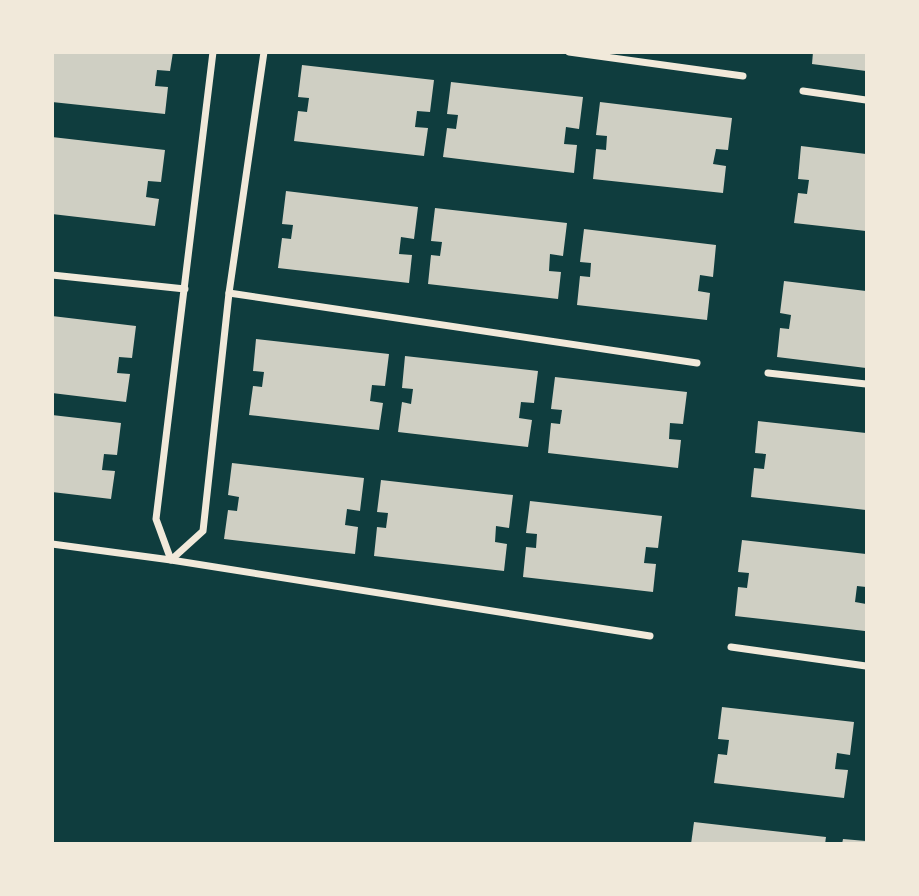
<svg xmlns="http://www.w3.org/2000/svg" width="919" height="896" viewBox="0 0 919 896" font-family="'Public Sans',sans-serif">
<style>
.building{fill:#cfcfc3}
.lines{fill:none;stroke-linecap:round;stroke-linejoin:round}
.minor{stroke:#f1e9da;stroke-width:7}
</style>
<rect width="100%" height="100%" fill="#0f3d3e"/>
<!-- building -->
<g class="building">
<polygon points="52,52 173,52 170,71 157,70 155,86 168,87 165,114 52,102"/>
<polygon points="813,52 866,52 866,71 812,64"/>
<polygon points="302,65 434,80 430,112 417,111 415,127 428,128 424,156 294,141 298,111 307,112 309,98 298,97"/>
<polygon points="451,82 583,97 579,129 566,127 564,144 577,145 574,173 443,157 447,128 456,129 458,115 447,114"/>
<polygon points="600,102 732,118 728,150 716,149 713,164 726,166 723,193 593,179 596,149 606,150 607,136 596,135"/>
<polygon points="52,137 165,150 161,182 148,181 146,197 159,199 155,226 52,214"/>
<polygon points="801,146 866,154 866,231 794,223 798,193 807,194 809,180 798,179"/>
<polygon points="286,191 418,207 414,239 401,237 399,254 412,255 409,283 278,268 282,238 291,239 293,225 282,224"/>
<polygon points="435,208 567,223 563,256 550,254 549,271 561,272 558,299 428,284 431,255 440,256 442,242 431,241"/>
<polygon points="584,229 716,245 713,277 700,275 698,291 710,293 707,320 577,305 580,276 590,277 591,263 580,262"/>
<polygon points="784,281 866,291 866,368 777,357 780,328 789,329 791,315 780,313"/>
<polygon points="52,316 136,326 132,358 119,357 117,373 130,374 126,402 52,393"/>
<polygon points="256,339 389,354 385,386 372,385 370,401 383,403 379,430 249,415 253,386 262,387 264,372 253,371"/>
<polygon points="405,356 538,371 534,403 521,402 519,418 532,420 528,447 398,432 402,402 411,404 413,389 402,388"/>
<polygon points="555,377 687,392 683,424 670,423 669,439 681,440 678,468 548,453 551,423 560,424 562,410 551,409"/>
<polygon points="52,415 121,423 117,455 104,454 102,470 115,471 111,499 52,492"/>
<polygon points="758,421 866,433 866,510 751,497 754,468 764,469 766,454 755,453"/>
<polygon points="232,463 364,478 360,511 347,509 345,525 358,527 355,554 224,539 228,510 237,511 239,497 228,495"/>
<polygon points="381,480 513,495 509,528 496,526 495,542 507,544 504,571 374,556 377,527 386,528 388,513 377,512"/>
<polygon points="530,501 662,516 658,548 646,547 644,563 656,564 653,592 523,577 526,547 536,548 537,534 526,533"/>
<polygon points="742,540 866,554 866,587 857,586 855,602 866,604 865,631 735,616 738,587 747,588 749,573 738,572"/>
<polygon points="722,707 854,722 850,755 837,753 835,769 848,770 844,798 714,783 718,754 727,755 729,740 718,739"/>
<polygon points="694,822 826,837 825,844 691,844"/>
<polygon points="843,839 866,841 866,844 842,844"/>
</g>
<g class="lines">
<!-- minor -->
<g class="minor">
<polyline points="213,52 156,519 171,560 203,531 229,293 264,52"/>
<polyline points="569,52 743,76"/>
<polyline points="803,91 866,100"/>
<polyline points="52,275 185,289"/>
<polyline points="229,293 697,363"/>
<polyline points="768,373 866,384"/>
<polyline points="52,544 171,560 650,636"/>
<polyline points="731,647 866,666"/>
</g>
</g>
<!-- border -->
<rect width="919" height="896" fill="none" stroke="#f1e9da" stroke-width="108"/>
</svg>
